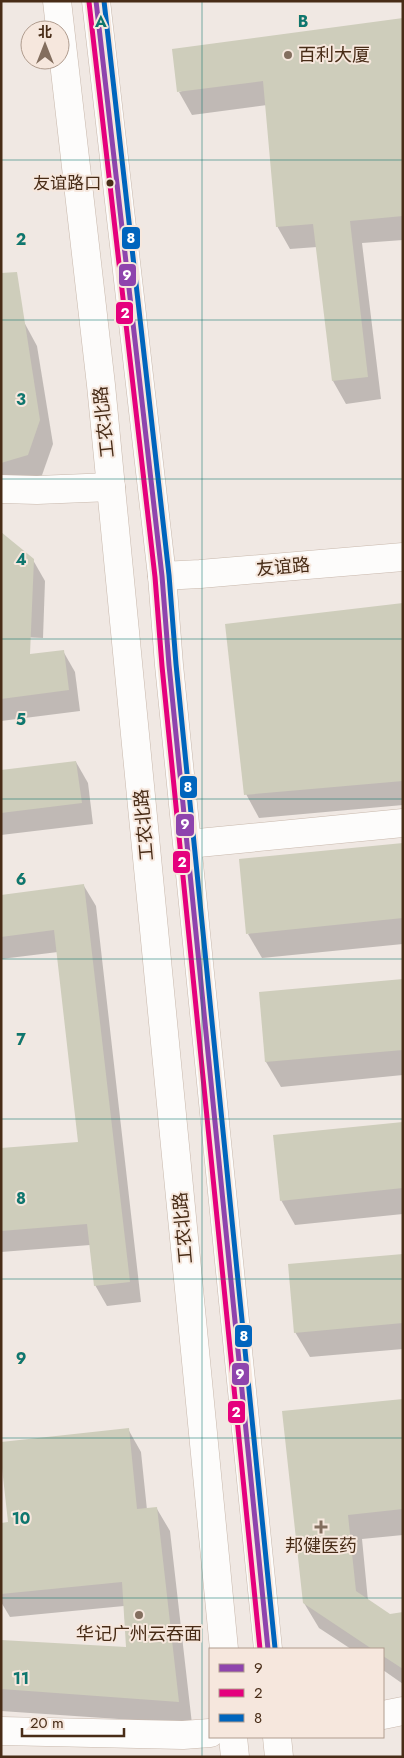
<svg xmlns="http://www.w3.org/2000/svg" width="404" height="1758" viewBox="0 0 404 1758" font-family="Jost,'Noto Sans SC',sans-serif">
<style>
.shadow{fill:#0003}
.building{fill:#cecdbb}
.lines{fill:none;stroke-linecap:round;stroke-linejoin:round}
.minor-casing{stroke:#c8b8ac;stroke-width:29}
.minor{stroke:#fdfcfb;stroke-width:28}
.bus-1-casing{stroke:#f6e7dd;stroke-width:9}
.bus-2-casing{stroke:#f6e7dd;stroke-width:9}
.bus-3-casing{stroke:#f6e7dd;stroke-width:9}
.bus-1{stroke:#8e44ad;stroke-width:5}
.bus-2{stroke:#e5007d;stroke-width:5}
.bus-3{stroke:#0065bd;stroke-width:5}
.grid{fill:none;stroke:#0f766e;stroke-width:1;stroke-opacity:0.55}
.poi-dot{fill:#836e5e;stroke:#f6e7dd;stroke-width:2}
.bus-dot{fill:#482c17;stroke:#f6e7dd;stroke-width:2}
.labels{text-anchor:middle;stroke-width:4;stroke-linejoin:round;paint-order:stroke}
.bus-label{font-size:17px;fill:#482c17;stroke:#f6e7dd;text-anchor:end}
.poi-label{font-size:18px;fill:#482c17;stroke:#f6e7dd}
.street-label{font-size:18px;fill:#482c17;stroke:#f6e7dd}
.grid-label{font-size:16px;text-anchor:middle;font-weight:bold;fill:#0f766e;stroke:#f6e7dd;stroke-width:4;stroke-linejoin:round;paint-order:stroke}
.line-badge{stroke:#f6e7dd;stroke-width:2}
.badge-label{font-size:14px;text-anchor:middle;font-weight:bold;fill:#fff}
</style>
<rect width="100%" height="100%" fill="#f0e8e3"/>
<!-- shadow -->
<g class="shadow">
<polygon points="403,19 403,240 362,243 381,399 346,404 333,381 317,247 290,249 277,226 267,105 192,115 179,92"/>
<polygon points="24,322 37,346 53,444 41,478 1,490 1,326"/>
<polygon points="33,560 45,581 43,638 1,636"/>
<polygon points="403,604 403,805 259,818 246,794"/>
<polygon points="63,651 75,672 80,711 1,721 1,659"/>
<polygon points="76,762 88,783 93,824 1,835 1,771"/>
<polygon points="403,844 403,944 262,958 248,934"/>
<polygon points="84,886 96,906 141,1302 107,1306 95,1285 90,1245 1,1252 1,1149 79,1143 58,952 1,959 1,896"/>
<polygon points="403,980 403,1075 281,1087 266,1062 260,993"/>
<polygon points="403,1123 403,1214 295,1225 281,1200"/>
<polygon points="403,1255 403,1349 310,1357 295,1332"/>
<polygon points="403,1400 403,1535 362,1539 368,1601 389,1615 403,1613 403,1684 383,1670 383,1649 351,1649 319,1628 304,1603"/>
<polygon points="128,1429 141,1452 147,1510 157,1509 170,1531 192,1724 1,1711 1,1641 127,1648 124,1606 10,1617 1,1602 1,1524 9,1524"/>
</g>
<!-- building -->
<g class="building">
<polygon points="403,18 403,216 350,221 368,377 332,381 313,224 276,227 263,81 177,92 172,49"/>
<polygon points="17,272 40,420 28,455 1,463 1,273"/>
<polygon points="1,532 34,559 30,654 64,650 69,690 1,699"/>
<polygon points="403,603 403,781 244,795 225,624"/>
<polygon points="76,761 82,803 1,813 1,770"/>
<polygon points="403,843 403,918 246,934 239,859"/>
<polygon points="84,884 130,1282 94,1286 87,1224 1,1231 1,1148 78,1142 54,930 1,937 1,895"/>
<polygon points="403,979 403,1050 265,1062 259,992"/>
<polygon points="403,1122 403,1188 280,1201 273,1135"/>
<polygon points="403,1254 403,1323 294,1333 288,1264"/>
<polygon points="403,1399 403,1509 348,1515 356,1591 390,1614 403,1612 403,1669 383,1656 383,1649 372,1649 303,1603 282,1411"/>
<polygon points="129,1428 137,1509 157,1507 179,1702 1,1689 1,1640 126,1647 122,1582 1,1594 1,1523 8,1522 1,1459 1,1442"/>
</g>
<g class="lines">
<defs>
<g id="minor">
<polyline points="57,1 101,385 224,1649"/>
<polyline points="96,1 162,576 169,665 268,1649"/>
<polyline points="1,489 37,490 111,487"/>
<polyline points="162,576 200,574 403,557"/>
<polyline points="188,844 403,823"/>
<polyline points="383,1715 403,1711"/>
<polyline points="1,1731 183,1735 210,1733"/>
<polyline points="233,1737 235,1757"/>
<polyline points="277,1737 279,1757"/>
</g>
</defs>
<!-- minor casing -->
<use href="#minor" class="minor-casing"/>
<!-- minor -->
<use href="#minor" class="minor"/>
<defs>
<polyline id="bus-1" points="96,1 162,576 169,665 268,1649"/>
<polyline id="bus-2" points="89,2 155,577 162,666 260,1649"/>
<polyline id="bus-3" points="104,1 169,575 176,664 275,1648"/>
</defs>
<!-- bus-1 casing -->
<use href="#bus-1" class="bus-1-casing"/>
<!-- bus-2 casing -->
<use href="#bus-2" class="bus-2-casing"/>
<!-- bus-3 casing -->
<use href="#bus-3" class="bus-3-casing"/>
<!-- bus-1 -->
<use href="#bus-1" class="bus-1"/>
<!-- bus-2 -->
<use href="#bus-2" class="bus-2"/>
<!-- bus-3 -->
<use href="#bus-3" class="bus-3"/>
</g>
<!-- grid -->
<path class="grid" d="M202 1V1757M1 160H403M1 320H403M1 479H403M1 639H403M1 799H403M1 959H403M1 1119H403M1 1279H403M1 1438H403M1 1598H403"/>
<!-- markers -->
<g class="poi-dot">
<circle cx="288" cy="55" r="5"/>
<path d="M318.5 1519.5h5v5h5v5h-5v5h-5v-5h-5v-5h5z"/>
<circle cx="139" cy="1615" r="5"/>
</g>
<circle class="bus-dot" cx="110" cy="183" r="4.5"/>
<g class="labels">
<!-- bus labels -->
<g class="bus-label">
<text x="101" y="189">友谊路口</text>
</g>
<!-- poi labels -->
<g class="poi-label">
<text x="298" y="61" text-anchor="start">百利大厦</text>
<text x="321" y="1552">邦健医药</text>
<text x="139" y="1640">华记广州云吞面</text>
</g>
<!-- street labels -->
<g class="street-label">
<text transform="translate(104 422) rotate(-96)" y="6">工农北路</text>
<text transform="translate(283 567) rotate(-5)" y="6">友谊路</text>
<text transform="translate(144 825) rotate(-95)" y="6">工农北路</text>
<text transform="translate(183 1228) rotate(-95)" y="6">工农北路</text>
</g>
</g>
<g class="grid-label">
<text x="101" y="27">A</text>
<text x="303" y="27">B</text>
<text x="21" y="245">2</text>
<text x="21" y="405">3</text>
<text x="21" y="565">4</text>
<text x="21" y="725">5</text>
<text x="21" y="885">6</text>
<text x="21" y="1045">7</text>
<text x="21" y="1204">8</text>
<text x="21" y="1364">9</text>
<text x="21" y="1524">10</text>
<text x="21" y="1684">11</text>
</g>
<g class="line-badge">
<rect x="121" y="226" width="20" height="24" rx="5" fill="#0065bd"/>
<rect x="118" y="263" width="19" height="24" rx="5" fill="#8e44ad"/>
<rect x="115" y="301" width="19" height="24" rx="5" fill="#e5007d"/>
<rect x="179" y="775" width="19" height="24" rx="5" fill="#0065bd"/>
<rect x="175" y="813" width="20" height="24" rx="5" fill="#8e44ad"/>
<rect x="172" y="850" width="19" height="24" rx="5" fill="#e5007d"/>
<rect x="234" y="1324" width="19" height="24" rx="5" fill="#0065bd"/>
<rect x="231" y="1362" width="19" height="24" rx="5" fill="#8e44ad"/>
<rect x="227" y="1400" width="19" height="24" rx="5" fill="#e5007d"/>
</g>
<g class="badge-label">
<text x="131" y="243">8</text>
<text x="127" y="280">9</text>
<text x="125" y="318">2</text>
<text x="188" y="792">8</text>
<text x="185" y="829">9</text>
<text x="182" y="867">2</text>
<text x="244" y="1341">8</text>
<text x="240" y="1379">9</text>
<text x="236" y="1417">2</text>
</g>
<!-- border -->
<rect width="404" height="1758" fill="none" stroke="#482c17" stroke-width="5"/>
<!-- legend -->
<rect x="209" y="1648" width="175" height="90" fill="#f6e7dd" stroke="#b09c8e"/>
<rect x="219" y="1664" width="25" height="8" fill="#8e44ad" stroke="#b09c8e"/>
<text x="254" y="1673" font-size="15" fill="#482c17">9</text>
<rect x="219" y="1689" width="25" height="8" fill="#e5007d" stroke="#b09c8e"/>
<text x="254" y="1698" font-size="15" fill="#482c17">2</text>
<rect x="219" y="1714" width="25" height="8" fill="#0065bd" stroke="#b09c8e"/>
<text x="254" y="1723" font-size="15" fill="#482c17">8</text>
<!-- north arrow -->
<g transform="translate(45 45)"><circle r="24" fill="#f6e7dd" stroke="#b09c8e"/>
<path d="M0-4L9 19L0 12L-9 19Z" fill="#836e5e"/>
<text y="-8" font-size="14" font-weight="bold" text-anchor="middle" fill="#482c17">北</text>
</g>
<!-- scale -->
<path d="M22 1728v8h102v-8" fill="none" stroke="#482c17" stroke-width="2.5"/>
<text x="30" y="1728" font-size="15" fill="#482c17" stroke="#f6e7dd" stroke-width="4" paint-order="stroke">20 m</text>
</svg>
